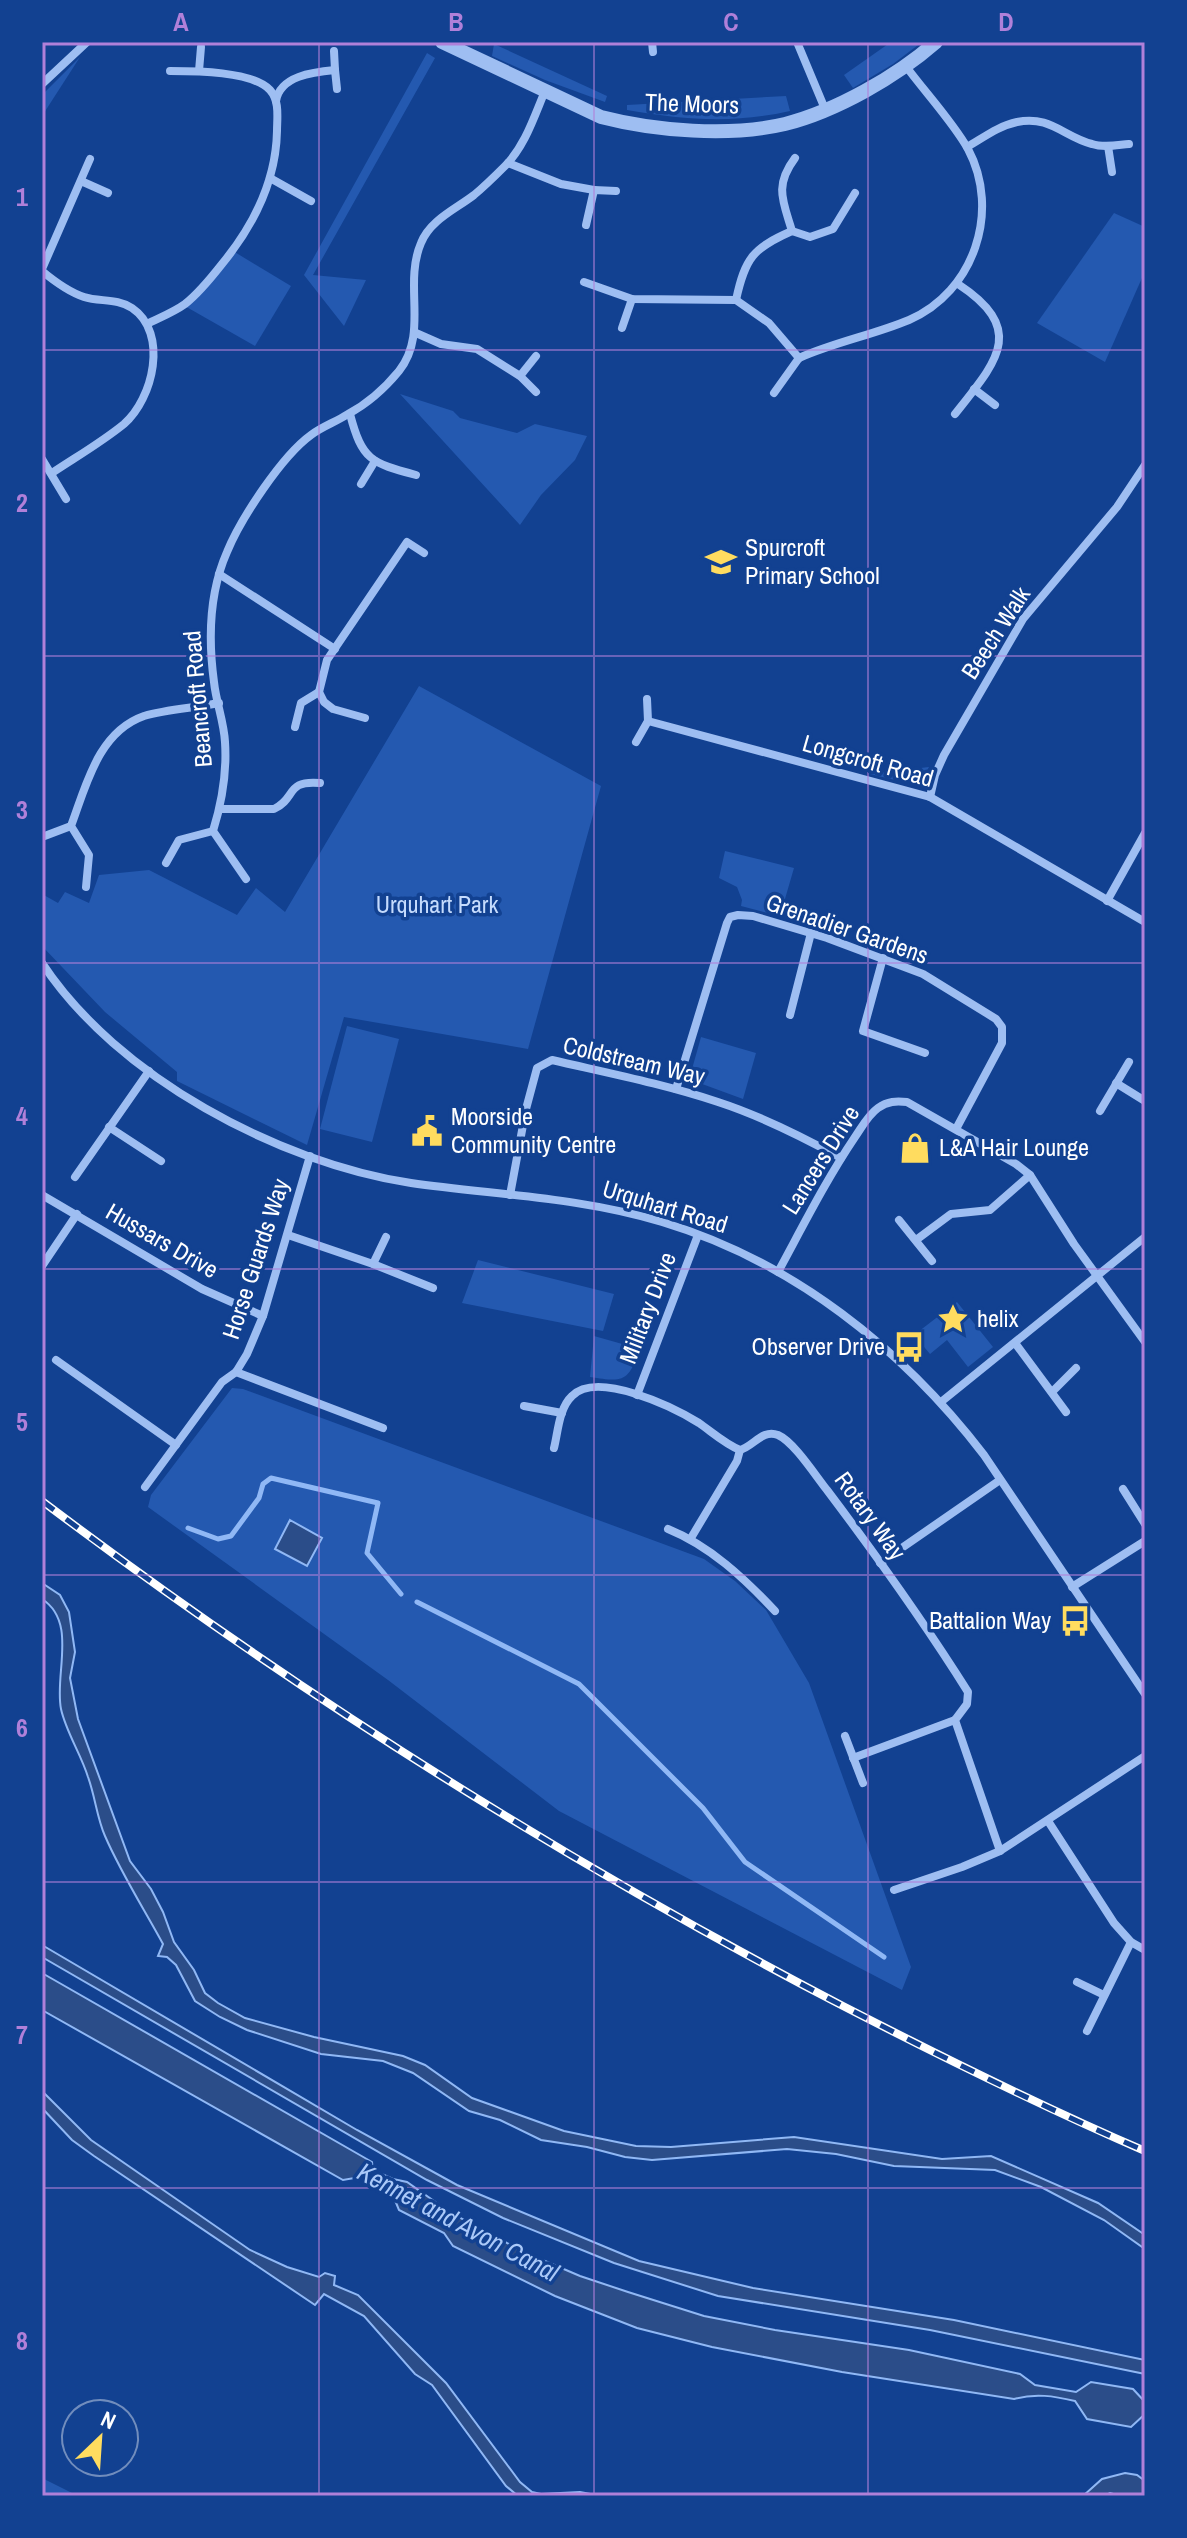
<svg xmlns="http://www.w3.org/2000/svg" width="1187" height="2538" viewBox="0 0 1187 2538" font-family="'Archivo Narrow',sans-serif">
<style>
.green{fill:#2459b0}
.water{fill:#2b4d89;stroke:#90b8f5;stroke-width:2}
.lines{fill:none;stroke-linecap:round;stroke-linejoin:round}
.stream{stroke:#90b8f5;stroke-width:5}
.minor{stroke:#9ebef2;stroke-width:8}
.tertiary{stroke:#9ebef2;stroke-width:14}
.rail-casing{stroke:#fff;stroke-width:8}
.rail{stroke:#124191;stroke-width:5;stroke-dasharray:15;stroke-linecap:butt}
.grid{fill:none;stroke:#b080d9;stroke-width:2;stroke-opacity:0.55}
.labels{text-anchor:middle;stroke-width:7;stroke-linejoin:round;paint-order:stroke}
.street-label{font-size:24px;fill:#fff;stroke:#124191}
.poi-label{font-size:24px;fill:#fff;stroke:#124191;text-anchor:start}
.park-label{font-size:24px;fill:#c5dbfd;stroke:#124191}
.water-label{font-size:26px;font-style:italic;fill:#aac9f9;stroke:#124191}
.neatline{fill:none;stroke:#b080d9;stroke-width:3}
.grid-label{font-size:26px;text-anchor:middle;font-weight:bold;fill:#b080d9}
</style>
<rect width="100%" height="100%" fill="#124191"/>
<!-- green -->
<g class="green">
<polygon points="891,42 922,42 893,64 853,88 844,75"/>
<polygon points="494,44 607,96 605,102 545,80 492,56"/>
<polygon points="427,53 435,58 313,275 366,280 344,326 304,275"/>
<polygon points="80,57 42,116 42,95"/>
<path d="M786 96 790 111C732 124 685 120 627 110V105Z"/>
<polygon points="1114,213 1145,227 1145,271 1105,362 1037,323"/>
<polygon points="233,251 291,286 255,346 183,305"/>
<polygon points="400,394 453,411 460,418 517,433 535,424 587,436 575,460 541,495 520,525"/>
<polygon points="419,686 601,786 528,1049 344,1017 307,1145 177,1081 177,1072 105,1012 42,946 42,894 58,903 65,892 89,903 99,875 149,870 237,915 256,888 285,912"/>
<polygon points="929,767 923,778 912,784 870,774"/>
<polygon points="725,851 794,868 780,916 741,906 742,900 737,887 719,878"/>
<polygon points="347,1026 399,1039 372,1142 320,1129"/>
<polygon points="701,1037 756,1053 743,1099 694,1081 692,1069"/>
<polygon points="478,1260 614,1294 603,1331 462,1303"/>
<polygon points="957,1302 993,1347 968,1367 947,1340 930,1354 914,1335"/>
<path d="M594 1336 640 1349C628 1383 623 1382 590 1377Z"/>
<polygon points="232,1388 243,1389 685,1552 704,1559 735,1581 766,1610 809,1683 911,1967 902,1990 559,1811 388,1680 148,1507 151,1495"/>
<polygon points="42,2478 78,2496 42,2496"/>
</g>
<!-- water -->
<g class="water">
<polygon points="290,1520 322,1538 307,1566 275,1549"/>
<path d="M42 1583 60 1595 69 1612 75 1652 70 1678 78 1719 130 1861 151 1889 163 1912 174 1942 194 1970 205 1993 218 2003 245 2018 314 2037 403 2056 425 2065 472 2098 564 2131 636 2146 671 2147 794 2137 942 2159 991 2156 1098 2203 1145 2235V2249L1104 2220 1041 2187 995 2170 894 2166 836 2154 787 2149 652 2160 625 2157 587 2147 541 2140 500 2120 469 2111 413 2073 383 2061 321 2054 247 2030 220 2017 195 2001 176 1965 167 1957 158 1956 163 1944C144 1909 121 1873 105 1836 97 1818 95 1796 88 1777 81 1754 66 1732 61 1709 54 1675 78 1622 42 1599Z"/>
<polygon points="42,1945 357,2130 457,2185 639,2261 753,2288 954,2320 1145,2360 1145,2374 930,2330 718,2296 614,2263 503,2218 427,2180 42,1957"/>
<path d="M42 1973 372 2162 373 2170 393 2179 407 2182 451 2213 524 2252 580 2276 628 2292 704 2316 775 2330 909 2350 1020 2374 1035 2385 1076 2392 1091 2382 1133 2389 1145 2402V2414L1131 2427 1087 2419 1075 2401C1054 2396 1035 2393 1014 2399L842 2372 712 2347 637 2328 555 2296 453 2246 444 2233 399 2210 392 2193 360 2177 343 2180 42 2010Z"/>
<polygon points="42,2091 91,2140 250,2250 287,2267 319,2277 325,2273 335,2276 334,2285 358,2295 446,2383 520,2482 532,2492 541,2494 580,2492 601,2496 518,2496 506,2486 432,2385 415,2374 364,2316 324,2294 315,2305 94,2156 72,2140 42,2108"/>
<polygon points="1125,2473 1137,2475 1145,2481 1145,2496 1121,2496 1110,2493 1104,2496 1083,2496 1102,2479"/>
</g>
<g class="lines">
<!-- stream -->
<g class="stream">
<polyline points="188,1528 218,1539 231,1536 259,1498 263,1484 271,1478 378,1503 367,1553 401,1594"/>
<polyline points="417,1602 579,1684 703,1808 745,1862 884,1957"/>
</g>
<!-- minor -->
<g class="minor">
<polyline points="652,42 653,52"/>
<polyline points="797,42 825,109"/>
<polyline points="334,51 335,70"/>
<polyline points="199,71 201,47"/>
<polyline points="42,84 87,42"/>
<path d="M276 101C280 76 313 72 335 70L337 89"/>
<polyline points="1108,146 1112,172"/>
<path d="M967 147C983 138 998 126 1017 122 1050 115 1064 137 1092 144 1104 148 1117 145 1129 144"/>
<polyline points="508,163 561,184 594,190"/>
<polyline points="270,178 311,201"/>
<polyline points="81,181 108,193"/>
<polyline points="586,225 594,190 616,191"/>
<path d="M792 231C783 201 774 186 795 158"/>
<polyline points="42,269 90,159"/>
<path d="M42 271C54 281 69 292 84 297 100 302 117 298 132 308 169 333 153 399 124 424 102 442 76 457 52 473"/>
<polyline points="584,282 632,299 736,300 769,323 799,358"/>
<path d="M736 300C745 258 753 248 792 231L810 237 833 229 855 193"/>
<path d="M147 324C159 318 174 312 185 304 199 293 211 278 222 264 254 225 276 182 277 131 277 118 280 101 270 90 252 71 194 71 170 71"/>
<polyline points="622,328 632,299"/>
<polyline points="416,333 441,344 477,349 520,376 536,392"/>
<path d="M799 358C835 342 873 335 909 320 974 292 1001 211 968 149 953 122 924 91 905 65"/>
<polyline points="520,376 536,356"/>
<polyline points="974,389 995,405"/>
<polyline points="774,393 799,358"/>
<path d="M350 414C362 460 371 463 416 475"/>
<path d="M955 414C996 362 1028 330 958 284"/>
<polyline points="42,459 66,499"/>
<polyline points="361,484 375,461"/>
<polyline points="219,574 335,649"/>
<polyline points="365,718 333,709 324,702 319,692 327,660 407,542 424,553"/>
<polyline points="648,721 930,797 1145,922"/>
<polyline points="295,727 301,703 319,692"/>
<polyline points="636,742 648,721 647,699"/>
<polyline points="930,797 935,775 944,755 1023,619 1117,507 1145,465"/>
<path d="M220 809H274C297 798 285 780 320 783"/>
<polyline points="42,837 71,826"/>
<polyline points="166,863 179,840 213,831"/>
<path d="M246 879 213 831C222 802 227 772 225 742 224 722 216 702 214 682 208 638 209 593 227 552 241 518 282 456 311 435 323 426 336 422 348 414 367 404 385 388 399 371 429 333 403 285 421 243 430 220 456 209 474 195 485 186 495 176 505 166 525 146 534 117 545 91"/>
<path d="M86 887 89 855 71 826C86 786 98 732 144 716 168 709 195 708 219 703"/>
<polyline points="1107,901 1145,833"/>
<polyline points="883,958 863,1031 925,1053"/>
<path d="M42 963C117 1077 279 1163 411 1183 495 1195 580 1197 662 1222 792 1261 902 1348 984 1455L1145 1694"/>
<polyline points="790,1015 811,933"/>
<polyline points="1116,1083 1145,1101"/>
<polyline points="676,1089 727,923 730,917 738,915 753,916 827,938 923,974 996,1019 1002,1027 1002,1043 956,1129"/>
<polyline points="1100,1111 1129,1062"/>
<polyline points="109,1127 161,1161"/>
<polyline points="75,1177 149,1071"/>
<polyline points="42,1195 202,1289 263,1316"/>
<path d="M510 1195 526 1109 537 1068 552 1060C608 1073 664 1084 718 1102 761 1116 801 1136 841 1158"/>
<polyline points="899,1220 932,1261"/>
<polyline points="288,1235 373,1264 433,1288"/>
<polyline points="916,1240 951,1214 990,1210 1030,1175"/>
<polyline points="373,1264 386,1237"/>
<polyline points="42,1266 77,1214"/>
<path d="M778 1272C803 1226 826 1180 855 1137 862 1127 868 1115 878 1108 888 1101 896 1101 907 1102L1016 1164 1030 1175 1074 1244 1145 1342"/>
<polyline points="1015,1343 1066,1412"/>
<polyline points="56,1360 176,1445"/>
<polyline points="236,1372 383,1428"/>
<polyline points="1052,1392 1076,1368"/>
<polyline points="637,1395 698,1235"/>
<polyline points="941,1402 1145,1237"/>
<polyline points="524,1406 562,1413"/>
<path d="M554 1448C558 1432 559 1408 572 1396 597 1370 673 1407 699 1423 712 1432 725 1444 740 1450 754 1446 762 1429 778 1435 794 1442 815 1475 827 1490 876 1555 924 1622 968 1692L967 1704 955 1720 1000 1851"/>
<polyline points="145,1487 222,1382 236,1372 247,1354 263,1316 310,1156"/>
<polyline points="1123,1489 1145,1524"/>
<path d="M668 1529C710 1546 744 1578 775 1611"/>
<polyline points="691,1538 737,1461 740,1450"/>
<polyline points="880,1563 1000,1480"/>
<polyline points="1072,1587 1145,1541"/>
<polyline points="845,1736 863,1783"/>
<polyline points="853,1758 955,1720"/>
<polyline points="1048,1821 1114,1923 1131,1942 1145,1950"/>
<polyline points="894,1890 962,1867 1000,1851 1145,1756"/>
<polyline points="1077,1982 1104,1995"/>
<polyline points="1087,2031 1131,1942"/>
</g>
<!-- tertiary -->
<path class="tertiary" d="M442 42 601 117C655 131 730 137 785 124 836 111 896 77 936 42"/>
<defs>
<path id="rail" d="M42 1501C294 1691 562 1860 843 2006 942 2057 1043 2107 1145 2151"/>
</defs>
<!-- rail casing -->
<use href="#rail" class="rail-casing"/>
<!-- rail -->
<use href="#rail" class="rail"/>
</g>
<!-- grid -->
<path class="grid" d="M319 42V2496M594 42V2496M868 42V2496M42 350H1145M42 656H1145M42 963H1145M42 1269H1145M42 1575H1145M42 1882H1145M42 2188H1145"/>
<!-- icons -->
<defs>
<symbol id="school-bare" viewBox="-9 -9 18 18"><path d="M0-5L7-2L0 1L-7-2ZM-4 1L0 2.5L4 1V4Q0 6-4 4Z" fill="#ffdc5f" stroke="#124191" stroke-width="2.5" paint-order="stroke"/></symbol>
<symbol id="civic-bare" viewBox="-9 -9 18 18"><path d="M-.6-6.5H3V-4.5H.6V-3L4-1V1h2V6H-6V1h2V-1L-.6-3ZM-1.2 2.5V6h2.4V2.5Z" fill="#ffdc5f" stroke="#124191" stroke-width="2.5" paint-order="stroke"/></symbol>
<symbol id="shop-bare" viewBox="-9 -9 18 18"><path d="M-5-2.5h2.3a2.7 3.5 0 0 1 5.4 0H5L5.5 6h-11ZM-1.5-2.5h3a1.5 2.3 0 0 0-3 0Z" fill="#ffdc5f" stroke="#124191" stroke-width="2.5" paint-order="stroke"/></symbol>
<symbol id="sight-bare" viewBox="-9 -9 18 18"><path d="M0-6L1.8-2.2L6-1.7L2.9 1.2L3.7 5.4L0 3.3L-3.7 5.4L-2.9 1.2L-6-1.7L-1.8-2.2Z" fill="#ffdc5f" stroke="#124191" stroke-width="2.5" paint-order="stroke"/></symbol>
<symbol id="bus-bare" viewBox="-9 -9 18 18"><path d="M-5-6H5V4H4V6H2V4H-2V6H-4V4H-5ZM-3.5-4V0h7V-4ZM-3.5 1.2v1.5H-2V1.2ZM2 1.2v1.5H3.5V1.2Z" fill="#ffdc5f" stroke="#124191" stroke-width="2.5" paint-order="stroke"/></symbol>
</defs>
<g fill-rule="evenodd">
<use href="#school-bare" x="699" y="540" width="44" height="44"/>
<use href="#civic-bare" x="405" y="1109" width="44" height="44"/>
<use href="#shop-bare" x="893" y="1126" width="44" height="44"/>
<use href="#sight-bare" x="931" y="1297" width="44" height="44"/>
<use href="#bus-bare" x="887" y="1325" width="44" height="44"/>
<use href="#bus-bare" x="1053" y="1599" width="44" height="44"/>
</g>
<g class="labels">
<!-- street labels -->
<g class="street-label">
<text transform="translate(692 104) rotate(2)" y="8">The Moors</text>
<text transform="translate(996 633) rotate(-57)" y="8">Beech Walk</text>
<text transform="translate(198 699) rotate(-95)" y="8">Beancroft Road</text>
<text transform="translate(868 761) rotate(16)" y="8">Longcroft Road</text>
<text transform="translate(847 929) rotate(19)" y="8">Grenadier Gardens</text>
<text transform="translate(634 1061) rotate(13)" y="8">Coldstream Way</text>
<text transform="translate(821 1160) rotate(-58)" y="8">Lancers Drive</text>
<text transform="translate(665 1207) rotate(17)" y="8">Urquhart Road</text>
<text transform="translate(162 1241) rotate(30)" y="8">Hussars Drive</text>
<text transform="translate(256 1259) rotate(-72)" y="8">Horse Guards Way</text>
<text transform="translate(648 1308) rotate(-69)" y="8">Military Drive</text>
<text transform="translate(870 1516) rotate(54)" y="8">Rotary Way</text>
</g>
<!-- poi labels -->
<g class="poi-label">
<text x="745" y="556">Spurcroft<tspan x="745" dy="28">Primary School</tspan></text>
<text x="451" y="1125">Moorside<tspan x="451" dy="28">Community Centre</tspan></text>
<text x="939" y="1156">L&amp;A Hair Lounge</text>
<text x="977" y="1327">helix</text>
<text x="885" y="1355" text-anchor="end">Observer Drive</text>
<text x="1051" y="1629" text-anchor="end">Battalion Way</text>
</g>
<!-- park labels -->
<g class="park-label">
<text x="437" y="913">Urquhart Park</text>
</g>
<!-- water labels -->
<g class="water-label">
<text transform="translate(458 2222) rotate(28)" y="9">Kennet and Avon Canal</text>
</g>
</g>
<!-- border -->
<rect width="1187" height="2538" fill="none" stroke="#124191" stroke-width="88"/>
<!-- north arrow -->
<g transform="translate(100 2438) rotate(25)"><circle r="38" fill="#124191" stroke="#718dbd" stroke-width="2"/>
<path d="M0-6L14 30L0 20L-14 30Z" fill="#ffdc5f"/>
<text y="-12" font-size="22" font-weight="bold" text-anchor="middle" fill="#ffffff">N</text>
</g>
<rect x="44" y="44" width="1099" height="2450" class="neatline"/>
<g class="grid-label">
<text x="181" y="31">A</text>
<text x="456" y="31">B</text>
<text x="731" y="31">C</text>
<text x="1006" y="31">D</text>
<text x="22" y="206">1</text>
<text x="22" y="512">2</text>
<text x="22" y="819">3</text>
<text x="22" y="1125">4</text>
<text x="22" y="1431">5</text>
<text x="22" y="1737">6</text>
<text x="22" y="2044">7</text>
<text x="22" y="2350">8</text>
</g>
</svg>
